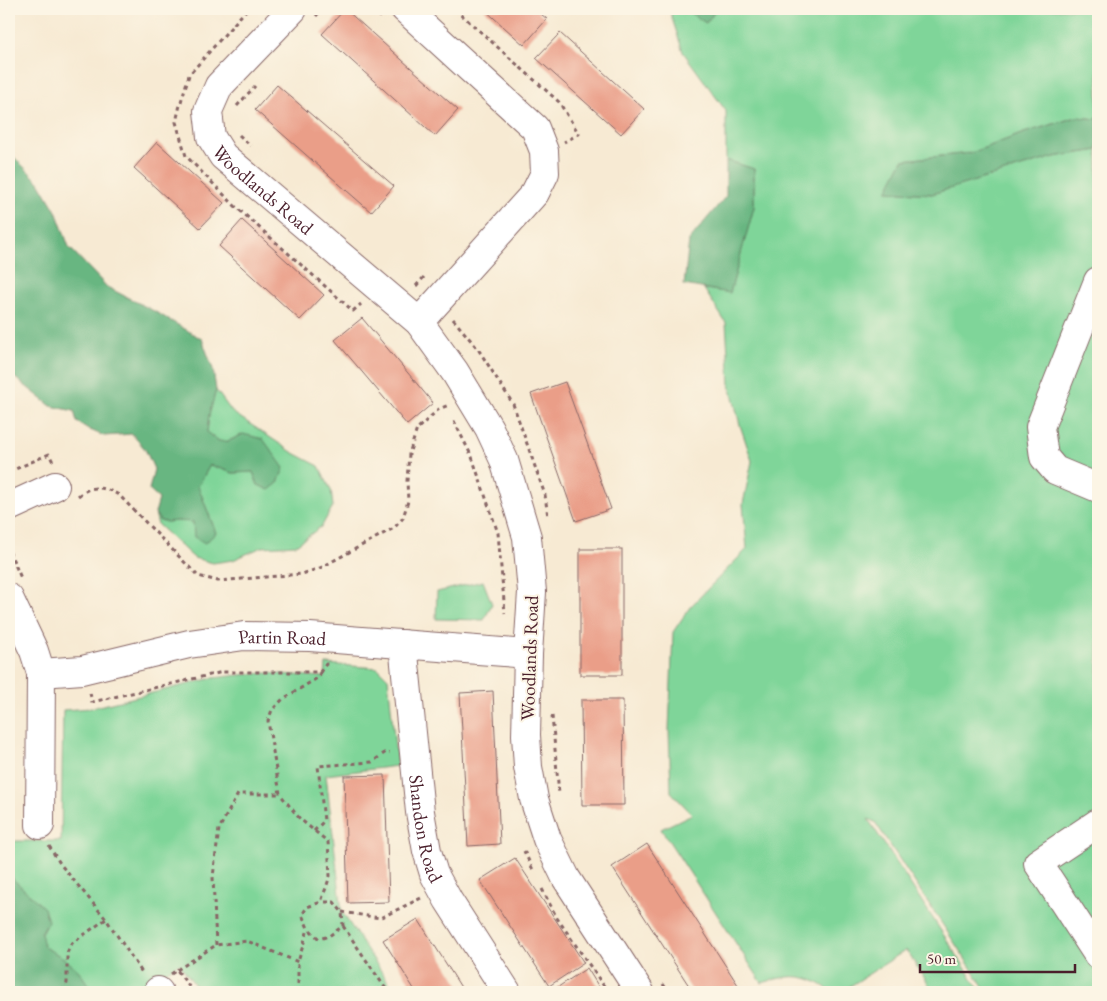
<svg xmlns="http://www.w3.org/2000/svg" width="1107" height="1001" viewBox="0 0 1107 1001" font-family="'EB Garamond',serif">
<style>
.green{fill:#7fd599;stroke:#647a62}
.forest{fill:#67b681;stroke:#586a56}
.building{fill:#ea9e88}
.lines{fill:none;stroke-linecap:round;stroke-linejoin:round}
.minor-casing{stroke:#876666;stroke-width:30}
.path{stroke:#876666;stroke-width:3;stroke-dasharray:4 4;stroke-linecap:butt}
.minor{stroke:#fff;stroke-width:28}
.labels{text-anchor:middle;stroke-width:4;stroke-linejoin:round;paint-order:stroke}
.street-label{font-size:19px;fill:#4a1f2b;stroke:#fcf5e5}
</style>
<rect width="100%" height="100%" fill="#fcf5e5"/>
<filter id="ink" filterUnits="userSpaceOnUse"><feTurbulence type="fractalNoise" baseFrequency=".02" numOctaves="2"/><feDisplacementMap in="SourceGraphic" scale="10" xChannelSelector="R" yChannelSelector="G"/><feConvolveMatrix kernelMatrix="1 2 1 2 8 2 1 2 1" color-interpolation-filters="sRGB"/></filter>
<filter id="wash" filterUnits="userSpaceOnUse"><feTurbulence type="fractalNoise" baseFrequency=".0096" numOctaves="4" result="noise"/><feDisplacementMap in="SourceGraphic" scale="20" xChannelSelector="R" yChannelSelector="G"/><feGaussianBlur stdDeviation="1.12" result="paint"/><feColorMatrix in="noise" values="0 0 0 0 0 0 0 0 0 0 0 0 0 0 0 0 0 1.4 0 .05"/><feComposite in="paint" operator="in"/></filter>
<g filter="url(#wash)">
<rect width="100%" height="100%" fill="#f7ead3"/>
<!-- green -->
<g class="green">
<path d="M669 9H684L706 23 717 9H1098V119L1076 117 1024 133 971 153 903 160 888 191 932 194 1054 157 1098 150V992H987L875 822 868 819 981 992H934L906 950 841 992C828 992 827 987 816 982 797 973 782 977 762 983L661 829 692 814 671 792 669 730 673 632 690 607 747 549 743 504 752 461 740 425 730 385 726 323 704 289 730 292 754 207V169L726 160V111L683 52Z"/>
<path d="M216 390 232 412 292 452 319 466 331 490 333 506 322 526 296 545 262 547 233 560 213 563 194 558 158 525 155 513 160 521C171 523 182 519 193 522 201 524 209 529 216 533L198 486 210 465 233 473 253 472 258 485 243 434C226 442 222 447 207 432L209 415Z"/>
<polygon points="483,581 492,604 484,620 436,619 437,592"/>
<polygon points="326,664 378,668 388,678 397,766 326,775 342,912 395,992 200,992 179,963 138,992 9,992 9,843 16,841 61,841 63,710 91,708 213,678 240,675 266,673 325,677"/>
</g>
<!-- forest -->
<g class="forest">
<polygon points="684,9 717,9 706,23"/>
<polygon points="1077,117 1098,119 1098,150 1054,157 932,194 887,191 903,160 971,153 1024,133"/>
<path d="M9 152 39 182 56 211 69 247 107 287 154 311 202 339 213 369 216 390 209 415 207 432C222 447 227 442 243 434L263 439 284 468 278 483 269 490 258 485 253 472 233 473 210 465 198 486 216 533 205 543 194 537 193 522 177 521 167 522 160 521 155 513 159 499 149 490 154 469 145 449 132 434 104 436 90 430 77 422 74 411 51 406 9 373Z"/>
<polygon points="726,160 754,169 754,207 730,293 684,285 689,240 726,196"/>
<polygon points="9,868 13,879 44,908 48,921 41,933 44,947 64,958 79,971 93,992 9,992"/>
</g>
<g id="blocks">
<!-- building -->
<g class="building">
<polygon points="345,9 458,110 435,136 322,34"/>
<polygon points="484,9 535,9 547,19 524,45"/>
<polygon points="560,33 644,109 621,134 536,58"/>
<polygon points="277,85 394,186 371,212 255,110"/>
<polygon points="157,142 224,203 200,228 134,168"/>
<polygon points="242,220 324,295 300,320 219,246"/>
<polygon points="362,318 433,403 407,425 335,340"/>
<polygon points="565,382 611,509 576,521 531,394"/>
<rect x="580" y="549" width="42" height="126"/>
<polygon points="493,691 500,844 468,846 460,693"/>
<polygon points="581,700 623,700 624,805 582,805"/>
<polygon points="385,775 389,902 348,903 344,776"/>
<polygon points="647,844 738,985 728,992 693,992 612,867"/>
<polygon points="515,858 584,963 549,986 480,880"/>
<polygon points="418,919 462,989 464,992 416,992 383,940"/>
<polygon points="587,968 602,992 553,992 552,991"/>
</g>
</g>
</g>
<g filter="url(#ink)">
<use href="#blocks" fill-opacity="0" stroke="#876666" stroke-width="1"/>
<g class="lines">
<defs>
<g id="minor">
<path id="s1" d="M293 9 219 86 208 111 211 137 223 156 419 322 455 372 489 428 504 460 527 537 532 592 528 654 526 735 528 767 534 799 547 839 566 878 640 992"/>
<polyline points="405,9 535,128 544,151 545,173 535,193 419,322"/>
<polyline points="1098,281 1040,427 1044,457 1055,470 1098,488"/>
<polyline points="9,507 55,486"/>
<polyline points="9,598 34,651 41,673 40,825"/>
<path id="s2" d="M403 644 420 812 427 851 434 874 448 900 507 992"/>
<path id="s3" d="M41 673 82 670 189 644 244 636 310 637 528 654"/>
<polyline points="1098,823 1038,863 1098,955"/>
<polyline points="158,991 159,992"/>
</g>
</defs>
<!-- minor casing -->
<use href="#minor" class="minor-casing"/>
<!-- path -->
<g class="path">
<polyline points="247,9 189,75 180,105 176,122 186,156 235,206 353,311 361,304"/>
<polyline points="372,9 382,18"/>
<polyline points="455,9 559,102 579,134 564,142"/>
<polyline points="316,16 322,9"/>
<polyline points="237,106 255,86"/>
<polyline points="239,135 251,146"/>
<polyline points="416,286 424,277"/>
<polyline points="453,319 478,349 513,404 545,495 548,517"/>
<polyline points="454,421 472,457 498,533 505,613"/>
<polyline points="9,472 49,454 53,462"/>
<path d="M78 496C92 484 104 487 119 495L198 576 218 581 302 574 320 568 394 528 403 518 408 501 407 481 409 454 417 429 439 409 449 405"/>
<polyline points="9,551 21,578"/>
<polyline points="320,672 319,677 283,699 272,710 268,721 280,794 300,819 328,842 330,876 321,902 307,907 302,915 308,928 319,939 329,936 343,926 342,912 334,902 321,902"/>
<polyline points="90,693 92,702 223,672 320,672 326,664 329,664"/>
<polyline points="552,716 559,794"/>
<polyline points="314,831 324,821 318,766 372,762 386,752 390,752"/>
<polyline points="49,846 61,865 106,919 143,974"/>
<polyline points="524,851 534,872"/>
<polyline points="542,889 557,918 608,992"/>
<polyline points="342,912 380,918 421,898"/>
<polyline points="343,926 388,992"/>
<polyline points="216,945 213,877 219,829 238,794 280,794"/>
<polyline points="177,970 216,945 247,941 298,962 308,929"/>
<polyline points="171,974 177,970 193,992"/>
<polyline points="663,984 668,992"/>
<polyline points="64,992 67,983 67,953 71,944 106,919"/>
<polyline points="298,992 298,962"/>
</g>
<!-- minor -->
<use href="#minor" class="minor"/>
</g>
</g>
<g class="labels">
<!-- street labels -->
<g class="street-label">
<text dy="7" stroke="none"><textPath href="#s1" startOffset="235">Woodlands Road</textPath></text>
<text dy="7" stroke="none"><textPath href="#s3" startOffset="245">Partin Road</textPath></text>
<text transform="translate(529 658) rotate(-88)" y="7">Woodlands Road</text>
<text dy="7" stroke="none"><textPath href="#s2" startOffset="186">Shandon Road</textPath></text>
</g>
</g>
<!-- margin -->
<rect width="1107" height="1001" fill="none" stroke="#fcf5e5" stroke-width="30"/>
<!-- scale -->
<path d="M920 964v8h155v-8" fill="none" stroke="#4a1f2b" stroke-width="2.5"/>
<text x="927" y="964" font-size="15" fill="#4a1f2b" stroke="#fcf5e5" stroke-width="4" paint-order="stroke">50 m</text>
</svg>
